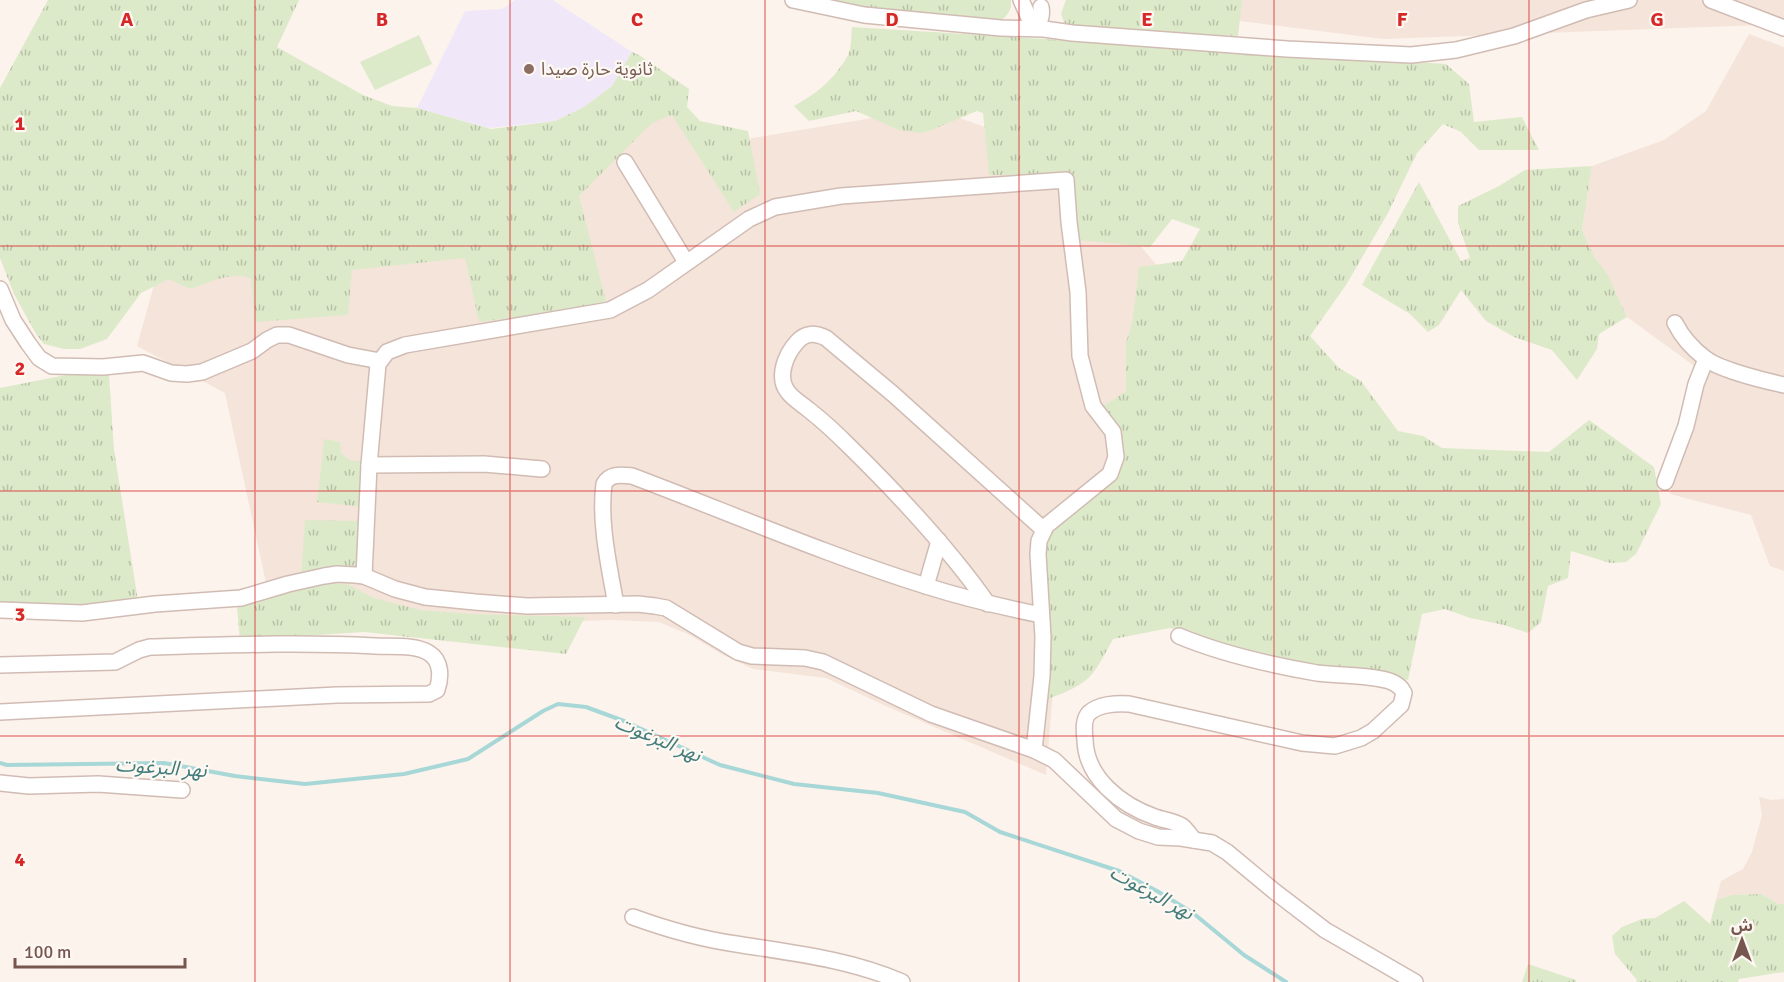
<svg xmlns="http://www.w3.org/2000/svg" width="1784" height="982" viewBox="0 0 1784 982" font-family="Signika,'Noto Sans Arabic',sans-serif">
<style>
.residential{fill:#f4e4da}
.education{fill:#f0e8f9}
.grass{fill:url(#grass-tufts)}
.pitch{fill:#ddeaca}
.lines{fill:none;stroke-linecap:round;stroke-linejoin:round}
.stream{stroke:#a7d7d7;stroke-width:4}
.minor-casing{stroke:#d1bcb4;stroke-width:18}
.minor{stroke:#fff;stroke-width:15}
.grid{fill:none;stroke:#d62828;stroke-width:1.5;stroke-opacity:0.55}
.education-dot{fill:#8d6e63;stroke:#fef8f3;stroke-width:2}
.labels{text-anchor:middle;stroke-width:4.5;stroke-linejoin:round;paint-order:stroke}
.education-label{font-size:18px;fill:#785e54;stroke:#fef8f3;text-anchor:start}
.water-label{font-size:20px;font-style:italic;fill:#427c7b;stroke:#fef8f3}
.grid-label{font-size:20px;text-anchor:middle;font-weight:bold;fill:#d62828;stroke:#fef8f3;stroke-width:4.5;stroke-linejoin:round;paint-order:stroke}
</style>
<defs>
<pattern id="grass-tufts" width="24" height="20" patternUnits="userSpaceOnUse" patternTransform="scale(1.5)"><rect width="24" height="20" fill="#ddeaca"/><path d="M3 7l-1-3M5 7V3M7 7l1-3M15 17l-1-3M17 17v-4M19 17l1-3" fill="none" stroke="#b8c0a6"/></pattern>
</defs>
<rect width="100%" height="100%" fill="#fcf3ec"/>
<!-- residential -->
<g class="residential">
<polygon points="1073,0 1784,0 1784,24 1383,39"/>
<polygon points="1749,34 1784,47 1784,571 1770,566 1751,515 1670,494 1704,373 1627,317 1608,275 1594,256 1582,230 1592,166 1664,140 1706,111"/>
<polygon points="668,101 717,144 932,108 1068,157 1162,272 1147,408 1065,548 1046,775 888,707 826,678 753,669 723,655 690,635 659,622 610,620 527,623 271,606 225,393 137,346 159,267"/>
<polygon points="1759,797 1771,800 1784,799 1784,904 1779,904 1761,894 1731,895 1716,900 1721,881 1743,869 1752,852 1762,815"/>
</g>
<!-- education -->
<polygon class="education" points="515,0 553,0 632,52 612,86 584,107 555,121 489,128 417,108 465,11 502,9"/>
<!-- grass -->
<g class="grass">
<path d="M48 0H299L277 47 363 95 392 106 417 108 491 129 555 121 584 107 612 86 632 52 639 55 689 89 687 107 700 121 748 131 760 194 734 212 672 115 652 123 579 196 606 301 601 306 479 322 465 258 352 270 348 315 255 322 251 279C236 269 205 284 190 289L169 279 141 293 107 339 80 349H64L44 344 36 334 14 294 0 258V88Z"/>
<path d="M813 0H1011C1012 11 1007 16 998 23L923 18Z"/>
<polygon points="1066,0 1242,0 1238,36 1071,28 1064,22 1061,14"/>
<path d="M852 27 1446 64 1469 84 1474 122 1522 117 1539 150H1479L1461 132 1443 124 1417 153 1388 213 1346 285 1310 336 1339 368 1361 381 1398 431 1423 436 1442 448 1549 452 1589 420 1654 467 1661 504 1636 554 1626 562 1610 563 1571 551 1568 578 1548 586 1541 622 1528 633 1504 625 1470 618 1445 609 1422 614 1408 680 1320 667 1256 654 1170 628 1113 639C1092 678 1091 683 1048 699V582L1044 551 1048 536 1070 510 1112 482 1123 446 1120 432 1102 407 1126 391V343L1132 323 1139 267 1182 261 1200 229 1172 219 1150 247 1078 240 1072 174 989 175 983 113 977 111 929 131 920 133 899 130 856 111 809 121 794 106C816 94 836 78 848 55 852 47 851 35 852 27Z"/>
<polygon points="1592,166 1582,230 1594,256 1608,275 1627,317 1599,334 1597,349 1577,380 1552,350 1514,337 1486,321 1461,290 1439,325 1428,332 1410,314 1362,285 1419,182 1461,261 1470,258 1458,223 1458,206 1499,186 1525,170"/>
<polygon points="66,375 109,375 114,450 138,601 61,608 0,604 0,388"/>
<polygon points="324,439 340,442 341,453 351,461 367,460 364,507 317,502"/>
<polygon points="305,520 363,521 359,568 301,576"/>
<polygon points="337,583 349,585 374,598 420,610 473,614 585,617 566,654 364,632 240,640 237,607 297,588"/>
<polygon points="1761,894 1779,904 1784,904 1784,972 1739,979 1738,982 1636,982 1637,980 1615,954 1612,936 1622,927 1642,919 1655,918 1684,901 1710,924 1716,900 1731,895"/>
<polygon points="1528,964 1576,980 1576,982 1522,982"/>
</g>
<!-- pitch -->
<polygon class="pitch" points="419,35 432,64 375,90 360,62"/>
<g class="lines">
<!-- stream -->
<polyline class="stream" points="0,763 7,765 164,763 235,776 305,784 404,774 468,759 543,711 558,704 586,707 624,721 720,765 794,784 878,793 965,812 1000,832 1119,871 1157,891 1193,913 1244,955 1286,982"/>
<defs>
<g id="minor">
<polyline points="793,0 864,15 1001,28 1044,29 1072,33 1287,49 1411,55 1456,50 1514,36 1586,10 1629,0"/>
<path d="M1021 0 1030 20V28C1039 24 1043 18 1041 7"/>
<polyline points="1711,0 1784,28"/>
<polyline points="625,162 686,262"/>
<polyline points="0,289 13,320 28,343 39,358 52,366 103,367 143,363 171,373 187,374 202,372 252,351 267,340 277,335 289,335 348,355 380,361"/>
<path d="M1675 323C1682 337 1694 350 1706 359 1721 370 1766 381 1784 385"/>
<polyline points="369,465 484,464 542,469"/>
<polyline points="1665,482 1686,426 1696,384 1706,359"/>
<polyline points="364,576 369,465 378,364 387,352 405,345 610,310 648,290 749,219 775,207 841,196 1066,180 1069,222 1078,292 1080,356 1093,406 1113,432 1116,457 1110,474 1046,526 1039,541 1038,554 1043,637 1042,676 1034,750"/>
<polyline points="926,586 939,541"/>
<path d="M988 604C948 547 899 495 849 446 836 433 823 421 809 410 802 404 793 399 788 392 776 377 786 354 797 342 806 332 815 333 826 338L893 394 1044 530"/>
<path d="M616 605C609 565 599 523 604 484 610 473 622 475 632 476 730 513 827 555 926 586 964 598 1002 607 1041 615"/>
<polyline points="0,610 82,613 155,604 241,598 288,584 324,576 337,574 355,575 364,576 395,589 425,597 475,602 527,606 638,604 655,606 666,608 738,652 752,656 805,658 823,662 931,714 1034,750 1054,760 1116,819 1139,831 1158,837 1181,838 1212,843 1227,852 1274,891 1325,930 1415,982"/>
<path d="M1179 636C1222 654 1271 665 1317 673 1334 675 1351 675 1368 677 1382 679 1398 680 1404 693L1401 705 1373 731 1361 738 1335 746 1302 743 1129 704C1117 703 1099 704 1089 713 1083 719 1084 731 1085 740 1086 778 1121 805 1155 817 1163 820 1174 821 1182 826 1186 829 1190 835 1194 840"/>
<path d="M0 665 115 662 139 650 150 647C225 645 300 642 375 646 391 647 415 644 429 653 442 661 441 678 437 690L429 694 337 695 0 712"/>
<polyline points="0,783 29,786 98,784 182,790"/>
<path d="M633 917C666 929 701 939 736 944 792 953 849 959 902 982"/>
</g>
</defs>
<!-- minor casing -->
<use href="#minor" class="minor-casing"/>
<!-- minor -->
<use href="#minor" class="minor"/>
</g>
<!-- grid -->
<path class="grid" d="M255 0V982M510 0V982M765 0V982M1019 0V982M1274 0V982M1529 0V982M0 246H1784M0 491H1784M0 736H1784"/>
<!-- markers -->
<circle class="education-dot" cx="529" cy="69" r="6"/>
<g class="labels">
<!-- education labels -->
<g class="education-label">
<text x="541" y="75">ثانوية حارة صيدا</text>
</g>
<!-- water labels -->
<g class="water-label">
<text transform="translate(658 738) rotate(23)" y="7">نهر البرغوت</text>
<text transform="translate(161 767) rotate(4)" y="7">نهر البرغوت</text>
<text transform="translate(1152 892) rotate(29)" y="7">نهر البرغوت</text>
</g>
</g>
<g class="grid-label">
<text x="127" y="26">A</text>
<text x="382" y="26">B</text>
<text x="637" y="26">C</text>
<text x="892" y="26">D</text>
<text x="1147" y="26">E</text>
<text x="1402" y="26">F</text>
<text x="1657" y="26">G</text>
<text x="20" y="130">1</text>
<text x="20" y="375">2</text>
<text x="20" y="621">3</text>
<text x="20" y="866">4</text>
</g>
<!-- north arrow -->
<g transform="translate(1742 940)" stroke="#fef8f3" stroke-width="4.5" paint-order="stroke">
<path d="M0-4.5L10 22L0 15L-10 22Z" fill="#77564f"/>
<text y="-9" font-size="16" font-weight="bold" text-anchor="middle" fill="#77564f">ش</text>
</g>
<!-- scale -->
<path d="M15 958v9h170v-9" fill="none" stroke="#77564f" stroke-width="3"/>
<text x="24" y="958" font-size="18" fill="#77564f" stroke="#fef8f3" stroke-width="4.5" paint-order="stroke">100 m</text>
</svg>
